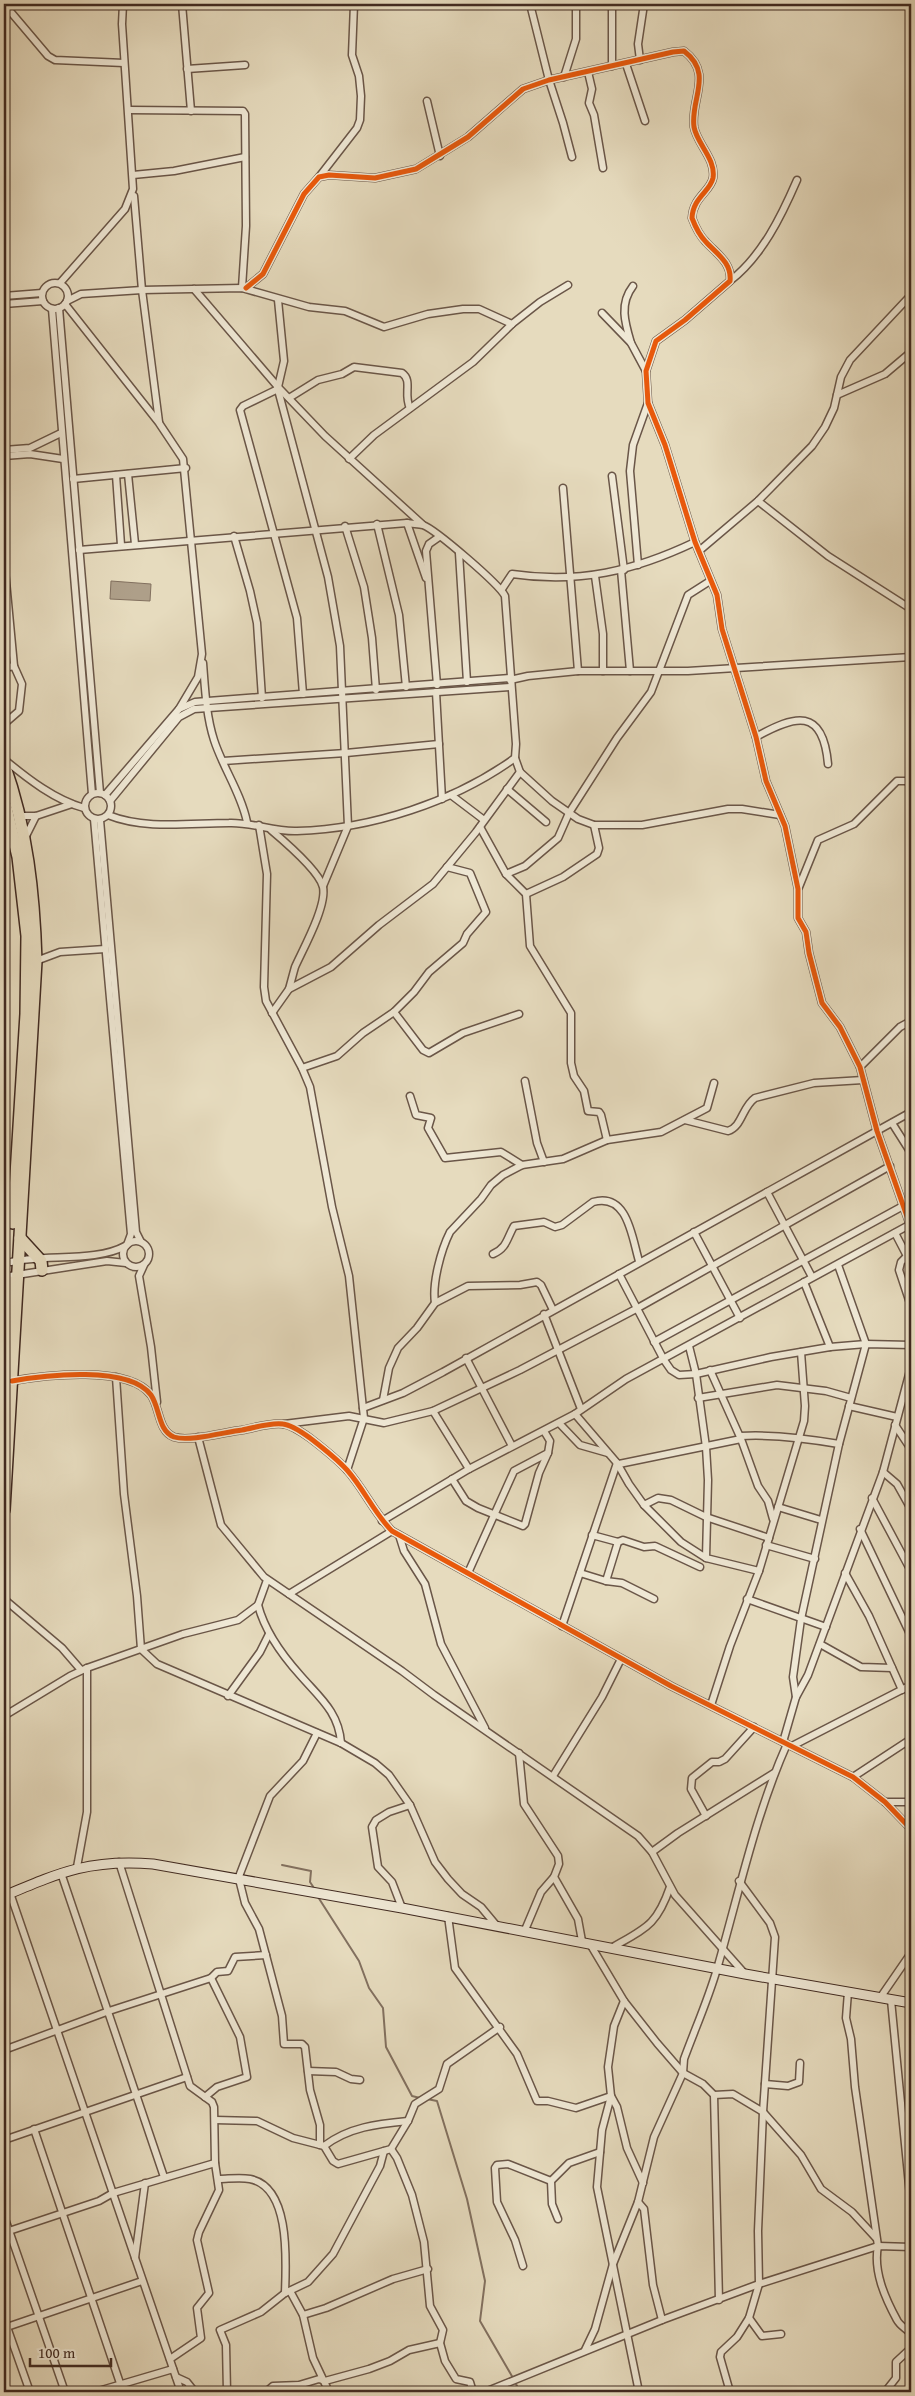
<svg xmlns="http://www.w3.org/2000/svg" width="915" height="2396" viewBox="0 0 915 2396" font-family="'Gentium Book Plus',serif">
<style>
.water{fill:#ae9f89;stroke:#82705f}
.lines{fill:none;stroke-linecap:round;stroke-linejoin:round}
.stream{stroke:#82705f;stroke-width:2}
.street-casing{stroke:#6a5648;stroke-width:9}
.secondary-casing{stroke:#412a21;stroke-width:11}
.highway-casing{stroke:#412a21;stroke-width:14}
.street{stroke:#efe8d5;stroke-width:6}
.secondary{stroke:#efe8d5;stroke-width:9}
.highway{stroke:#e6dbbe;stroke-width:11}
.rail-casing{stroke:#412a21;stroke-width:4}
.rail{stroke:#efe8d5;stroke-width:2;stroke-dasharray:5.5;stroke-linecap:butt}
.cycleway-casing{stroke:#efe8d5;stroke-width:8}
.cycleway{stroke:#e8590c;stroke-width:5}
</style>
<rect width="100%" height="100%" fill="#e6dbbe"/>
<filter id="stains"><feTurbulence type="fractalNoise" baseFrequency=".004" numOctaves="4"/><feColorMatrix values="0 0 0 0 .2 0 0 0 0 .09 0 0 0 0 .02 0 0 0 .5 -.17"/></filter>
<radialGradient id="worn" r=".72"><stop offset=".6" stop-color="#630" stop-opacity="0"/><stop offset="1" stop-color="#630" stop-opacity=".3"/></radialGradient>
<!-- water -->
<polygon class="water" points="111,581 151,584 150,601 110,599"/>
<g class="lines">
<!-- stream -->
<g class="stream">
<polyline points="282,1865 311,1871 310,1882 314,1888"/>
<polyline points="318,1897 359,1961 369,1988 383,2008 386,2047 412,2096 420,2098"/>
<polyline points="427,2099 437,2101 467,2199 485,2281 480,2321 513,2378"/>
<polyline points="515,2382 520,2392"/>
</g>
<defs>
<g id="street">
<polyline points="4,4 48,56 55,60 124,63"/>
<polyline points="182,4 191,111"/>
<polyline points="530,4 549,80 563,123 572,157"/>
<polyline points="612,4 612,66"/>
<polyline points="640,60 638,44 644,4"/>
<polyline points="626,64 645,121"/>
<polyline points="187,69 245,65"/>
<polyline points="588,72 592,89 589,103 594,115 603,168"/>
<polyline points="564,77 576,39 576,4"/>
<polyline points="427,101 440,156"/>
<polyline points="129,110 243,111 245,114 246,226 242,288"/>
<polyline points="133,175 174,171 245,157"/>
<polyline points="319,177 357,128 360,120 361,96 359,76 352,55 354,4"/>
<polyline points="134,196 142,290 159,422"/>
<path d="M730 281C762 256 781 217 797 180"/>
<circle cx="55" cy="296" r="13"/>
<polyline points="60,283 125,209 133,189 122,24 123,4"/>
<path d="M246 288 263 274 304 194 319 177 329 175 375 178 416 169 468 137 523 89 549 80 673 52 684 51C714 74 690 99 694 127 697 144 716 159 713 178 710 192 693 197 692 218 695 226 699 235 706 242 717 254 732 263 730 281L685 320 656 341 646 371 648 403 665 445 695 542 717 595 722 629 756 737 766 781 785 826 798 889V918L806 932 809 953 822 1003 840 1027 860 1067 877 1131 910 1225"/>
<polyline points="194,289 278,387 325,436 422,524"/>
<polyline points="4,296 42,293"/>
<polyline points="67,301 81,294 142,290 242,288 309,307 345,311 384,327 428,314 463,309 479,309 512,324"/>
<polyline points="4,304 43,301"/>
<polyline points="65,304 159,423 183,459 202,654 198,677 179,709"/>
<polyline points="59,308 100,793"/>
<polyline points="52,309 92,794"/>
<polyline points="602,313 631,343 646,371"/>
<path d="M631 343C625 323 619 304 633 286"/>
<polyline points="277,386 328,577 340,646 348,826 323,886"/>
<polyline points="278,387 284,361 278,300"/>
<polyline points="278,389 243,406 240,410 297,618 303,694"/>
<polyline points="837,395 885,374 911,352"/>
<path d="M289 398 318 380 342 374 354 367 402 373C413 381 403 394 410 408"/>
<polyline points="4,450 30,448 61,433"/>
<polyline points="4,456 30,454 63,459"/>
<polyline points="349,459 374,435 473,362 512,324 540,302 568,285"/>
<polyline points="128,474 135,544"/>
<polyline points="116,475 121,545"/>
<polyline points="612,476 624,570"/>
<polyline points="73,479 186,468"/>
<polyline points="563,488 578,671"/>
<polyline points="758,501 828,556 911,609"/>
<polyline points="407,523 426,578"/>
<polyline points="377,524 399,615 406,687"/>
<polyline points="345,526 364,587 372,638 376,690"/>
<polyline points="234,536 250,591 257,623 262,698"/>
<path d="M79 550 407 523C412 524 418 524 423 525 436 530 499 584 505 596L516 744 515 758C454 802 371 829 297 831 274 832 252 822 229 823 190 823 145 830 108 815"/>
<polyline points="699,551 758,501 812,446 825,427 834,408 841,377 850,360 911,295"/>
<polyline points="459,553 467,682"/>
<polyline points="4,560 14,666 22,684 19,711 4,724"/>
<polyline points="638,565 630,471 633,445 648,403"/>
<polyline points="621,570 630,671"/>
<polyline points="595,576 603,634 603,671"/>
<path d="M502 589 512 574C579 584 634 571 695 542"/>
<path d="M203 663C205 688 206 715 214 740 223 768 241 793 247 822"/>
<polyline points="4,668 14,666"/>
<polyline points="510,680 528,676 578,671 688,671 911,657"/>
<polyline points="437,685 426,551 429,544 439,537"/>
<polyline points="436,692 442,799"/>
<path d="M756 737C795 715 823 707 828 764"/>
<polyline points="515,758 520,772 552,801 578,819 594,825 642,825 728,809 742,809 780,815"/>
<path d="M5 760C28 779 55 800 84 808"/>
<polyline points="223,761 346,753 439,744"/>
<polyline points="507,789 546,822"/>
<circle cx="98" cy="806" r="13"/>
<polyline points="105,795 179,709 195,702 510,678"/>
<polyline points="451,795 484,820"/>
<polyline points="110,801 179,717 194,709 510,687"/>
<polyline points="19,816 36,816 72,804"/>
<polyline points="94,819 131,1234 127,1245"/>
<polyline points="100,820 136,1232 141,1242"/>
<polyline points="259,825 267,874 264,987 266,1001 302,1068 310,1087 332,1207 349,1276 364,1418 347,1470"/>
<polyline points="480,827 506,874 526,894 530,946 571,1013 571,1063 574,1076 584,1091 588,1111 599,1112 601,1115 607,1140"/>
<path d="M271 830C284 841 319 871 323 887 327 906 303 949 295 967 293 974 291 982 289 989"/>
<polyline points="25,838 36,816"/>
<polyline points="506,874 525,866 558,838 569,813 617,738 651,692 688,595 710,581"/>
<polyline points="799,887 818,840 854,824 897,781 906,781 911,785"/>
<polyline points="526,894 563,877 597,854 599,848 594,825"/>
<polyline points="36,961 60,952 105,949"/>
<polyline points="394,1012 423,1050 429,1053 463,1033 519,1014"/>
<polyline points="272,1013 289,989 331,967 379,925 433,884 476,832 520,772"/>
<polyline points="860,1067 900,1027 911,1021"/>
<polyline points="302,1068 337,1056 363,1033 394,1012 414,992 429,972 463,943 467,934 486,912 470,873 447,867"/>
<polyline points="525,1081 537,1143 544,1162"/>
<polyline points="410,1096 416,1115 431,1118 428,1128 445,1158 501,1152 522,1165"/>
<path d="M685 1120 728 1131C742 1127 742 1107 755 1098L814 1083 863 1080"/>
<polyline points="892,1123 911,1153"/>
<polyline points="767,1192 812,1277"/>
<polyline points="694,1232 740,1318"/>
<polyline points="895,1233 907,1256 910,1255"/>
<circle cx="136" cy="1254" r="13"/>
<path d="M493 1254C507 1248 507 1238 514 1226L544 1222 555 1227 562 1225 593 1202C628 1192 632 1238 639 1261"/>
<polyline points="907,1256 901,1262 899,1270 911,1306"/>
<path d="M11 1262C44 1254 97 1262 125 1246"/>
<polyline points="144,1265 139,1276 151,1347 157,1402"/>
<polyline points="619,1274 664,1360 671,1370 679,1375 696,1374 771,1357 830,1347 866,1344 911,1345"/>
<polyline points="10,1276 107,1261 126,1263"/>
<polyline points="804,1282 830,1347"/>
<path d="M435 1303C432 1283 441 1250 450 1232L481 1199 491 1185 503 1175 522 1165 563 1159 607 1140 661 1132 707 1108 714 1083"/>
<polyline points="544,1314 581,1409"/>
<polyline points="654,1342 903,1206"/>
<polyline points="689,1346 696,1374 706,1447 708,1480 706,1558 759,1571"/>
<polyline points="466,1358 512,1446"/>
<polyline points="710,1370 741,1439 758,1486 768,1501 773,1519"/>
<polyline points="116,1377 124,1494 137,1596 141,1649 157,1664 341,1743 375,1763 389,1775 410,1805 435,1862 448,1879 462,1894 481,1907 496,1925"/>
<path d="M12 1381C45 1375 129 1365 151 1395 160 1408 158 1431 174 1437 189 1442 225 1432 242 1430 254 1428 271 1422 283 1424 292 1425 303 1433 310 1438 323 1448 336 1458 347 1470 364 1489 374 1513 392 1531L671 1686 853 1777 885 1802 911 1829"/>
<polyline points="698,1398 777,1385 826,1391 851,1398"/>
<polyline points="383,1400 389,1368 398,1348 417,1328 435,1303 468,1286 520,1285 537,1282 541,1285 553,1310"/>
<polyline points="849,1406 897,1417"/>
<polyline points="363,1408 403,1393 443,1372 911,1112"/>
<polyline points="433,1411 469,1469"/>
<polyline points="575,1414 617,1463 629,1484 644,1505 681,1542 706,1558"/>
<polyline points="559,1423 580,1445 608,1453"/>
<polyline points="284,1424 349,1416 384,1423 433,1411 520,1370 636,1309 890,1166"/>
<polyline points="895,1425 911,1449"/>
<path d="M740 1436C774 1434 805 1438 839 1444"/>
<polyline points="198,1437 221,1525 264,1577 402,1671 434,1695 638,1836 652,1852 675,1895 745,1974"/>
<polyline points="619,1464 741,1439"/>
<polyline points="883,1472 897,1484 911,1509"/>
<polyline points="452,1479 466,1501 478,1508 523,1526 525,1524 539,1473 548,1453"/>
<polyline points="872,1498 911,1571"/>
<polyline points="644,1505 658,1498 671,1500 706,1517 769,1538"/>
<polyline points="778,1507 821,1520"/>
<polyline points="382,1521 469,1469 575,1414 626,1379 911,1224"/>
<polyline points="860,1529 911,1636"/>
<polyline points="399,1535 404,1551 425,1584 441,1644 485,1728"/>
<polyline points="592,1535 618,1542 623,1540 644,1547 655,1546 700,1567"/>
<polyline points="766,1545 815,1559"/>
<polyline points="468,1573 514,1471 548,1453 550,1441 544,1431"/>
<polyline points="580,1573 606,1581 622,1583 654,1599"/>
<polyline points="845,1573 869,1616 902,1690"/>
<polyline points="606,1581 618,1542"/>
<polyline points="289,1594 392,1531"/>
<polyline points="4,1599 62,1648 81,1670"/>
<polyline points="747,1599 826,1627"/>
<path d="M258 1605C265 1632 282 1655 300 1675 319 1697 339 1712 341 1743"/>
<polyline points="562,1626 617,1463"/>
<polyline points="820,1644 861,1667 892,1668"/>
<polyline points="228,1696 260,1652 269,1634"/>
<polyline points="796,1697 793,1677 801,1619 839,1444 866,1344 838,1265"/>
<polyline points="711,1705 730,1646 759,1571 804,1421 805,1406 801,1352"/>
<polyline points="4,1716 70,1676 87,1668 183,1634 238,1620 258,1605 267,1580"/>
<polyline points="783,1742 796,1697 808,1675 883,1472 911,1367"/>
<polyline points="792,1746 911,1685"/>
<polyline points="519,1753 524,1804 558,1856 559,1864 554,1877 578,1919 582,1941"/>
<polyline points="553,1776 602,1697 621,1659"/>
<polyline points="853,1777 911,1739"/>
<polyline points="885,1802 911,1802"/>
<polyline points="706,1816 691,1789 692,1778 712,1762 719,1762 725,1759 754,1727"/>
<polyline points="652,1852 678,1833 774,1773"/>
<polyline points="119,1862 190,2086 212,2102 214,2107 215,2163 219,2190 199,2232 197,2240 209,2293 197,2308 201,2338 170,2359"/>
<polyline points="77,1867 87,1812 87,1668"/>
<polyline points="61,1873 164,2177"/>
<polyline points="238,1879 270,1796 303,1761 317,1733"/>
<polyline points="239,1879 245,1903 259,1929 282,2016 284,2044 302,2044 305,2047 310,2090 320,2125 320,2145"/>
<polyline points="10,1893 181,2392"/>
<polyline points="402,1908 392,1882 378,1867 372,1827 376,1820 389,1812 410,1805"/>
<polyline points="448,1916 455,1968 517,2054 537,2101 548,2101 576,2108 611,2096 617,2107 627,2148 643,2183"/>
<polyline points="525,1930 541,1892 554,1877"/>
<polyline points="590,1944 624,2001 657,2043 683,2073 703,2084 714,2095 719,2300"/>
<path d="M613 1947C646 1928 657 1925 670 1887"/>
<path d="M848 1992 846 2018 851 2039 855 2087 878 2246C873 2271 885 2298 897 2320 900 2326 907 2329 911 2334"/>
<polyline points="880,1998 911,1953"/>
<polyline points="891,2000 911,2206"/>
<polyline points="624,2001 614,2026 608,2067 611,2096 602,2130 597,2187 639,2392"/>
<polyline points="4,2050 109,2011 211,1978 217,1972 228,1971 235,1957 266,1955"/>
<polyline points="308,2071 336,2072 351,2079 360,2080"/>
<polyline points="765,2084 788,2086 799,2082 800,2063"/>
<polyline points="714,2095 733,2094 763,2112 801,2155 821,2189 852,2212 876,2238"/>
<polyline points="205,2097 217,2087 247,2077 240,2037 211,1978"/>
<polyline points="215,2120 257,2121 293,2138 324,2146 333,2161 338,2164 391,2149 408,2121 415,2104 439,2089 447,2064 500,2027"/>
<polyline points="34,2129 123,2392"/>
<polyline points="4,2140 187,2077"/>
<path d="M324 2146C349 2127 377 2124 408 2121"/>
<polyline points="391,2149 397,2158 412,2195 424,2242 430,2306 443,2330 440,2343 445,2361 456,2379 470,2382 473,2392"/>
<path d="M219 2179C228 2179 240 2177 250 2179 291 2187 286 2262 285 2293"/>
<polyline points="638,2202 644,2209 653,2285 662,2320"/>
<polyline points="4,2216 65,2392"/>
<polyline points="558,2219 552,2204 551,2181 569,2163 600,2152"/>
<polyline points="9,2231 99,2201 113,2193 215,2163"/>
<polyline points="135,2258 145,2183"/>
<polyline points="523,2266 515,2240 497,2202 495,2168 497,2165 508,2164 551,2181"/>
<polyline points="290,2291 303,2315 313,2358 329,2392"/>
<polyline points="303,2315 326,2308 393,2279 428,2269"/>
<polyline points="749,2318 762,2336 781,2334"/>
<polyline points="7,2327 30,2392"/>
<polyline points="4,2328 142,2281"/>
<path d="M585 2350 595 2329 613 2264 638 2202 654 2137 683 2073 684 2059C695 2029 708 2000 717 1969 739 1893 755 1816 787 1744"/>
<polyline points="176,2377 187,2382 195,2392"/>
<polyline points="95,2392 173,2369"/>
<polyline points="227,2392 226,2345 220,2330 261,2312 285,2293 308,2282 333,2254 380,2166 384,2151"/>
<polyline points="266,2392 273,2386 299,2385 319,2379 325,2381 369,2369 390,2361 409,2350 440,2343"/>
<polyline points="485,2392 662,2320 759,2284 878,2246 911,2247"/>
<polyline points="730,2392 720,2357 721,2352 737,2337 749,2318 759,2284 758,2231 763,2112 775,1937 770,1923 739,1881"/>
<polyline points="885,2392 896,2378 896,2362 911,2348"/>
</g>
<path id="secondary" d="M4 1896C61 1872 90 1859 153 1864L402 1908 745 1974 911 2003"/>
<g id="highway">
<path d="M4 764C27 828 34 894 36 961L4 1510"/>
<polyline points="4,799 18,857 27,936 26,1014 13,1223"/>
<polyline points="20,1238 41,1261 42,1270"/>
<polyline points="4,1372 10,1282"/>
</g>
</defs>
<!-- street casing -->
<use href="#street" class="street-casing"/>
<!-- secondary casing -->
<use href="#secondary" class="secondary-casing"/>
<!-- highway casing -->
<use href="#highway" class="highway-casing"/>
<!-- street -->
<use href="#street" class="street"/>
<!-- secondary -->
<use href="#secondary" class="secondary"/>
<!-- highway -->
<use href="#highway" class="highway"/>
<defs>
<polyline id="rail" points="4,923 6,974 4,1028"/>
</defs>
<!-- rail casing -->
<use href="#rail" class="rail-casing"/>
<!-- rail -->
<use href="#rail" class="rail"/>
<defs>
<g id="cycleway">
<path d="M246 288 263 274 304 194 319 177 329 175 375 178 416 169 468 137 523 89 549 80 673 52 684 51C714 74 690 99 694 127 697 144 716 159 713 178 710 192 693 197 692 218 695 226 699 235 706 242 717 254 732 263 730 281L685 320 656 341 646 371 648 403 665 445 695 542 717 595 722 629 756 737 766 781 785 826 798 889V918L806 932 809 953 822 1003 840 1027 860 1067 877 1131 910 1225"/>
<path d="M12 1381C45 1375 129 1365 151 1395 160 1408 158 1431 174 1437 189 1442 225 1432 242 1430 254 1428 271 1422 283 1424 292 1425 303 1433 310 1438 323 1448 336 1458 347 1470 364 1489 374 1513 392 1531L671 1686 853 1777 885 1802 911 1829"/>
</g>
</defs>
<!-- cycleway casing -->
<use href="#cycleway" class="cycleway-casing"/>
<!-- cycleway -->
<use href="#cycleway" class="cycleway"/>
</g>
<!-- margin -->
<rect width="915" height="2396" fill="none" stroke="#e6dbbe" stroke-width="20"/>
<rect x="5" y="5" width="905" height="2386" fill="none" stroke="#412a21" stroke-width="2.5"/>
<rect x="10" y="10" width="895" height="2376" fill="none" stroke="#412a21"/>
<!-- scale -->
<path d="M30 2358v8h81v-8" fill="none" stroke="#412a21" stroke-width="2.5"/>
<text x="38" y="2358" font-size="15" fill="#412a21" stroke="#efe8d5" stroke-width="4" paint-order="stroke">100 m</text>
<rect width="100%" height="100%" filter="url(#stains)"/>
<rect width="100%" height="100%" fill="url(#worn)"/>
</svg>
